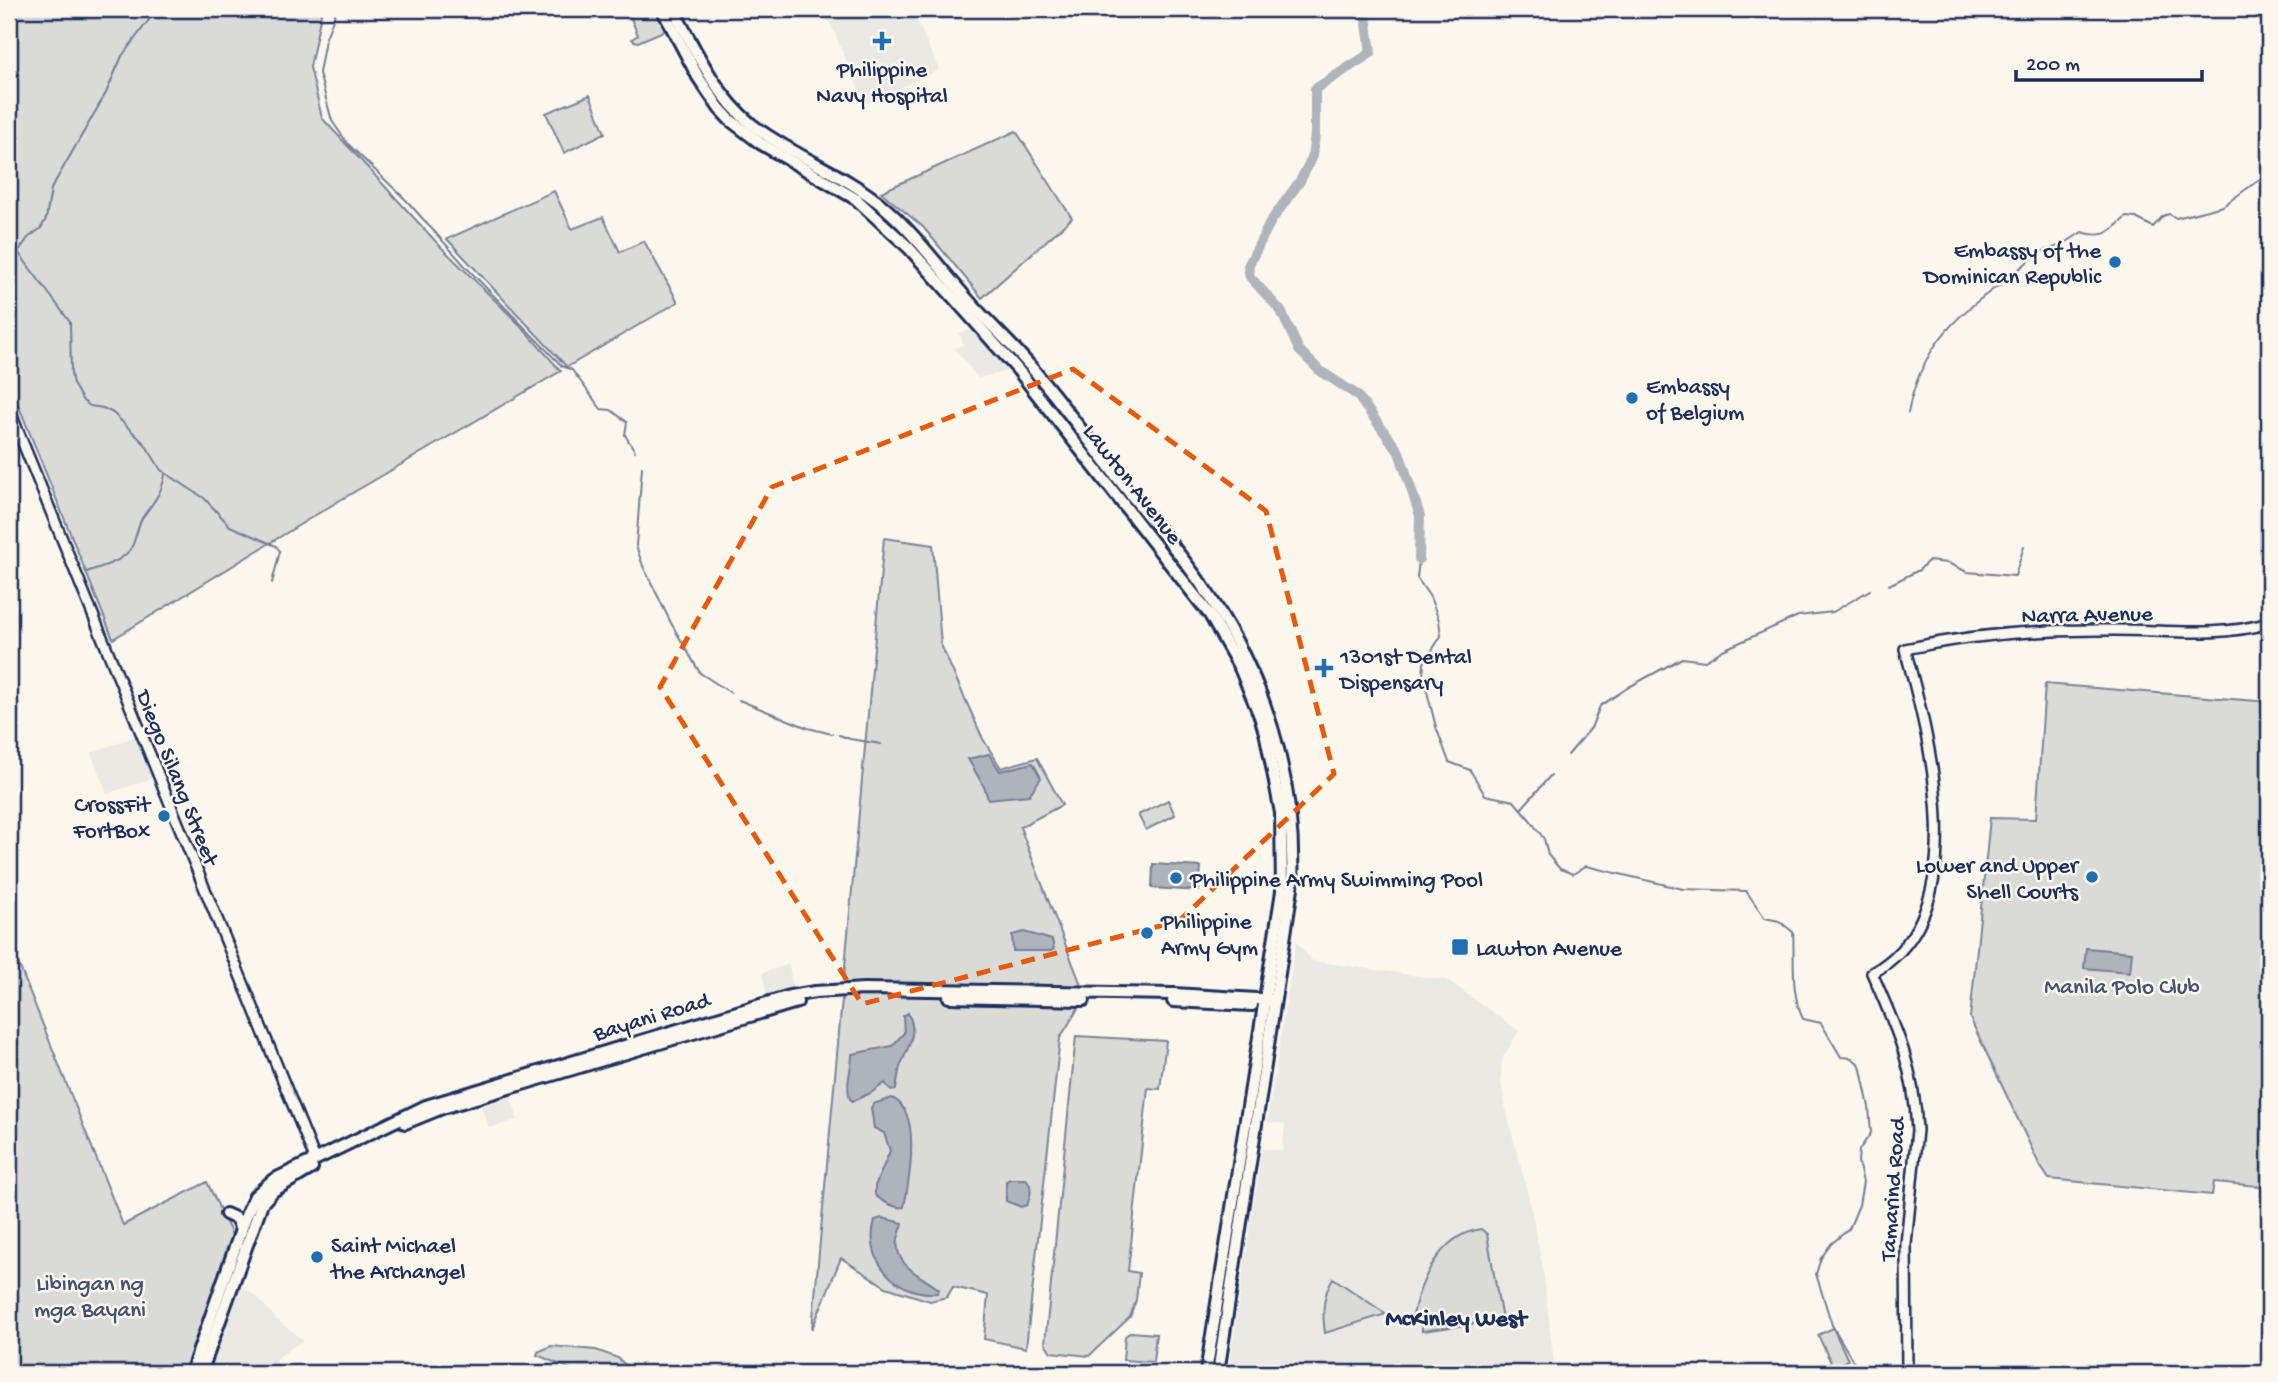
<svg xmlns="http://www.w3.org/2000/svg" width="2278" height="1382" viewBox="0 0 2278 1382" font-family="'Gochi Hand',sans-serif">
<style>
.built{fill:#eae8e2}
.green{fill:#dadad7;stroke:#7a849a;stroke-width:2}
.water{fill:#afb3bb;stroke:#747e96;stroke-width:2}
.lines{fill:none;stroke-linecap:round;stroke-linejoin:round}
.stream{stroke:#747e96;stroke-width:2}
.river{stroke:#afb3bb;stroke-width:10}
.minor-casing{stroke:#1b2f5e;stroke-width:14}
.major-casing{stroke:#1b2f5e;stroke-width:16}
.minor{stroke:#fbf7ec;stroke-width:9}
.major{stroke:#fbf7ec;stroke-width:10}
.marked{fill:none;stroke:#e8590c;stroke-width:5;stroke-dasharray:14 9;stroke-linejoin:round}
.poi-dot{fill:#1f6fb2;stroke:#fbf7ec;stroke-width:2.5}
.labels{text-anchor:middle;stroke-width:5;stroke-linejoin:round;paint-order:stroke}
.poi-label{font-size:23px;fill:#1b2f5e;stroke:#fbf7ec;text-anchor:start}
.street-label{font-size:23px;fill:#1b2f5e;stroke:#fbf7ec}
.park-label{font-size:23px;fill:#415176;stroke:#fbf7ec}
.neighbourhood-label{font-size:24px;font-weight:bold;fill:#1b2f5e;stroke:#fbf7ec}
</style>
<rect width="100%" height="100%" fill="#fbf7ec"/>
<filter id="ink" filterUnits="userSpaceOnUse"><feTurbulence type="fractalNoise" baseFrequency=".0143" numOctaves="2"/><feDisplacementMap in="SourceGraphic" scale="14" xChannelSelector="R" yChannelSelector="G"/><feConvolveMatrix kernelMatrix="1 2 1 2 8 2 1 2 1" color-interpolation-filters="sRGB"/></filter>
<g filter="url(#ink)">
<!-- built -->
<g class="built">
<polygon points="834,9 912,9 939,70 865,104 826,13"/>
<polygon points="973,330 982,341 1008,371 978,378 954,348 964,345 959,333"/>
<polygon points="136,736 153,778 107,794 91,753"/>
<polygon points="1296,941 1312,961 1447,980 1519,1031 1502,1059 1501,1080 1504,1102 1530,1202 1543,1270 1555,1373 1228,1373 1262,1149 1282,1151 1285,1124 1267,1122"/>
<polygon points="789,964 793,989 767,995 762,973"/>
<polygon points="511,1097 518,1120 489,1128 481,1106"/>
<polygon points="239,1285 257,1297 275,1318 303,1340 277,1358 276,1373 210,1373"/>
</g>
<!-- green -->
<g class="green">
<polygon points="9,9 322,9 310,67 322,118 439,245 519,324 561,371 337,502 113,639 9,382"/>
<polygon points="627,9 655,9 666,30 638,42 634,41 632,39 638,35"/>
<polygon points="590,95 605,133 564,153 546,113"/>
<polygon points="1016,131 1072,218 982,298 923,227 881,192"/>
<polygon points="554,191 572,229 603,217 620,252 644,241 678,302 567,367 447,239"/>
<polygon points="884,538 933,545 941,645 983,739 1001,768 1037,758 1062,805 1020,827 1081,985 1079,1007 1060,1038 1026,1348 984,1339 988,1295 953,1287 947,1297 930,1301 886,1287 841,1258 812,1329"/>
<polygon points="2045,684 2269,702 2269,1187 2214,1182 2212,1195 2049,1179 2039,1164 1970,1018 1990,818 2036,819"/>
<polygon points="1168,800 1175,815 1146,830 1138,815"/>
<polygon points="9,940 123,1225 207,1182 233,1237 186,1373 9,1373"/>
<polygon points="1076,1036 1166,1041 1160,1089 1148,1088 1128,1271 1139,1273 1136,1300 1130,1317 1089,1356 1051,1352 1045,1343"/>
<path d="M1481 1229 1487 1234 1502 1320 1422 1331V1321L1412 1319C1419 1283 1439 1235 1481 1229Z"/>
<path d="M1333 1278 1386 1314 1325 1333C1322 1314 1323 1294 1333 1278Z"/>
<polygon points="1833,1328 1848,1360 1833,1367 1818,1335"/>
<polygon points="1131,1332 1156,1334 1153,1362 1123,1360 1125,1336"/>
<polygon points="551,1346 596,1350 618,1358 634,1373 580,1373 537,1355 538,1352"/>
</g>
<!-- water -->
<g class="water">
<polygon points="989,754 1000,771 1033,763 1041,778 1029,795 988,799 984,787 968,759"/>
<polygon points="1153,864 1201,867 1199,891 1152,888"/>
<polygon points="1024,932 1052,940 1054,949 1051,951 1013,951 1012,935"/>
<polygon points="2086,948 2132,952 2130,972 2084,968"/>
<path d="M908 1013C919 1034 907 1048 900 1067 898 1075 897 1083 896 1090L891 1091 885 1083 871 1093 853 1101 850 1099C845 1082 852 1070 852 1054L892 1046 904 1033 903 1016Z"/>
<path d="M892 1098C922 1111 909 1182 904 1207 896 1209 881 1201 875 1195V1186L890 1151 884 1133 874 1128 871 1108 873 1104Z"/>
<path d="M1010 1179H1026C1033 1186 1031 1197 1027 1205L1021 1207 1006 1201V1181Z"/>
<path d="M882 1218 903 1223C902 1228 899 1234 898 1239 893 1266 922 1276 939 1289L937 1293C896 1296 863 1260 875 1220Z"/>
</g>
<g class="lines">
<!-- stream -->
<g class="stream">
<polyline points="157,9 122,56 106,93 51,189 46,219 41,228 28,238 18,252 70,322 71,373 73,384 83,401 90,406 103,408 113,413 145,444 161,470 204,498 230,526 276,546 280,551 272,583"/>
<polyline points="337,9 325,40 319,73 332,121 348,144 406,200 466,267 562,366 572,370 601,409 611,410 627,422 625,435 635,451"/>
<polyline points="158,10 171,9"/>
<polyline points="9,256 18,253"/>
<path d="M2019 269 2038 253 2062 245 2082 232C2104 239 2110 232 2126 217L2136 218 2153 227 2163 216 2169 214 2176 218 2223 206 2256 182 2269 175"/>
<path d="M1908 413C1920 351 1953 316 2004 282"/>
<polyline points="642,467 636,546 643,566 671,623 700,673 731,693"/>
<path d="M1419 559 1417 578 1430 597 1439 620 1441 636 1424 663 1423 676 1436 727 1449 762 1470 770 1485 795 1514 801 1531 821 1544 839 1548 855 1560 869 1573 874 1586 866 1683 889 1746 891 1765 918 1779 921 1793 932C1795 962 1790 991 1803 1019L1821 1023 1841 1057 1852 1058 1860 1065 1869 1107 1871 1133 1859 1150 1858 1162 1863 1182 1859 1205 1849 1229 1831 1244 1821 1258 1816 1274 1832 1325 1860 1373"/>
<path d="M87 572C102 566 127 561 133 544 136 537 139 523 142 518 152 504 163 492 165 474"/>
<polyline points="1889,585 1919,570 1928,561 1948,563 1967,572 2015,576 2024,546"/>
<polyline points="739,700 808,728 832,734"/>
<polyline points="839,735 850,739 881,744"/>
<polyline points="1568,755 1591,728 1600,706 1629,687 1682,658 1705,661 1723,650 1798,616 1833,612 1870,590"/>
<polyline points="1522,808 1551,775"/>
</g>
<!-- river -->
<polyline class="river" points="1365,9 1371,53 1315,89 1315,134 1312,158 1300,181 1271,221 1248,266 1250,277 1281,311 1299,350 1319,370 1357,395 1399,452 1420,516 1419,559"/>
<defs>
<g id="minor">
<polyline points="9,409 315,1159"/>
<path d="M1907 1373 1906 1244 1917 1130C1914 1066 1897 1030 1872 973 1977 915 1930 740 1905 649 1974 634 2043 629 2114 630 2166 630 2218 638 2269 623"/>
</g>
<g id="major">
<polyline points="662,9 698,77 719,108 730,120 760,143 856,199 909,248 1018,370 1210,615 1240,668 1260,716 1266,736 1281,813 1282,891 1206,1373"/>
<path d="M673 9C695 49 715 94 751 124 792 156 844 173 884 207 919 237 946 277 978 311 993 327 1009 342 1024 359 1059 398 1089 441 1121 482 1154 524 1191 565 1219 611 1271 695 1296 789 1292 888L1218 1373"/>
<polyline points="949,997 1084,1000"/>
<polyline points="1173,1001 1252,1005"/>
<polyline points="405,1123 442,1108 797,1002"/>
<polyline points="226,1214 237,1219 241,1231"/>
<polyline points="191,1373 247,1213 255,1196 273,1180 426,1106 790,996 815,992 864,989 1174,994 1273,1000"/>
<polyline points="201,1373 262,1203 273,1191 312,1168"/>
</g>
</defs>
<!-- minor casing -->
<use href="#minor" class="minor-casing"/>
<!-- major casing -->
<use href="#major" class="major-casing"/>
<!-- minor -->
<use href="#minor" class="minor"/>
<!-- major -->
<use href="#major" class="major"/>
</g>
</g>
<!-- marked area -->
<path class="marked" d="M1073 369 1266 511 1334 774 1179 921 862 1004 660 687 772 487Z"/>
<!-- markers -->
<g class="poi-dot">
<path d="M878.5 30.5h7v7h7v7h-7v7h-7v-7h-7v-7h7z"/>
<circle cx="2115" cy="262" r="7"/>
<circle cx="1632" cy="398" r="7"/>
<path d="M1320.5 657.5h7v7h7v7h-7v7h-7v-7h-7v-7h7z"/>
<circle cx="164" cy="816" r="7"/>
<circle cx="2092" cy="877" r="7"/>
<circle cx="1176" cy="878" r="7"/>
<circle cx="1147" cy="933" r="7"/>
<rect x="1451" y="938" width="18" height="18" rx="3.5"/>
<circle cx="317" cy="1257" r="7"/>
</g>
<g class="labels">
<!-- poi labels -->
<g class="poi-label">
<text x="882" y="76" text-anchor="middle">Philippine<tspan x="882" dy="26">Navy Hospital</tspan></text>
<text x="2101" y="257" text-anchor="end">Embassy of the<tspan x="2101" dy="26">Dominican Republic</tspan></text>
<text x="1646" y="393">Embassy<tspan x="1646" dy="26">of Belgium</tspan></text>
<text x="1340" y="663">1301st Dental<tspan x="1340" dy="26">Dispensary</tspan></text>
<text x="150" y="811" text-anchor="end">CrossFit<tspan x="150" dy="26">FortBox</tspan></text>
<text x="2078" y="872" text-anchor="end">Lower and Upper<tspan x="2078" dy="26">Shell Courts</tspan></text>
<text x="1190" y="886">Philippine Army Swimming Pool</text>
<text x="1161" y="928">Philippine<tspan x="1161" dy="26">Army Gym</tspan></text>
<text x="1476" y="955">Lawton Avenue</text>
<text x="331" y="1252">Saint Michael<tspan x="331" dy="26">the Archangel</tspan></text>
</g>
<!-- street labels -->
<g class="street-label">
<text transform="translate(1134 483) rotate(52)" y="8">Lawton Avenue</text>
<text transform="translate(2087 613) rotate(-1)" y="8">Narra Avenue</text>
<text transform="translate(179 777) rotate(68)" y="8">Diego Silang Street</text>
<text transform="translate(651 1015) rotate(-17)" y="8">Bayani Road</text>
<text transform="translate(1891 1189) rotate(-86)" y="8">Tamarind Road</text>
</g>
<!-- park labels -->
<g class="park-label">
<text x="2122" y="993">Manila Polo Club</text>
<text x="90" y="1290">Libingan ng<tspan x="90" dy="26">mga Bayani</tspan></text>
</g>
<!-- neighbourhood labels -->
<g class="neighbourhood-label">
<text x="1456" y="1325">McKinley West</text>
</g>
</g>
<!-- margin -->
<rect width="2278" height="1382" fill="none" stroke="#fbf7ec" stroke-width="35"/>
<rect x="18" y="18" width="2243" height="1347" fill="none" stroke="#1b2f5e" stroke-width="2.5" filter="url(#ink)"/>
<!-- scale -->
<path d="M2016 70v10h186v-10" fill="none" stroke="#1b2f5e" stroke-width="3.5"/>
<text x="2026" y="70" font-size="21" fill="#1b2f5e" stroke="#fbf7ec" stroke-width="5" paint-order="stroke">200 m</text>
</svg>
